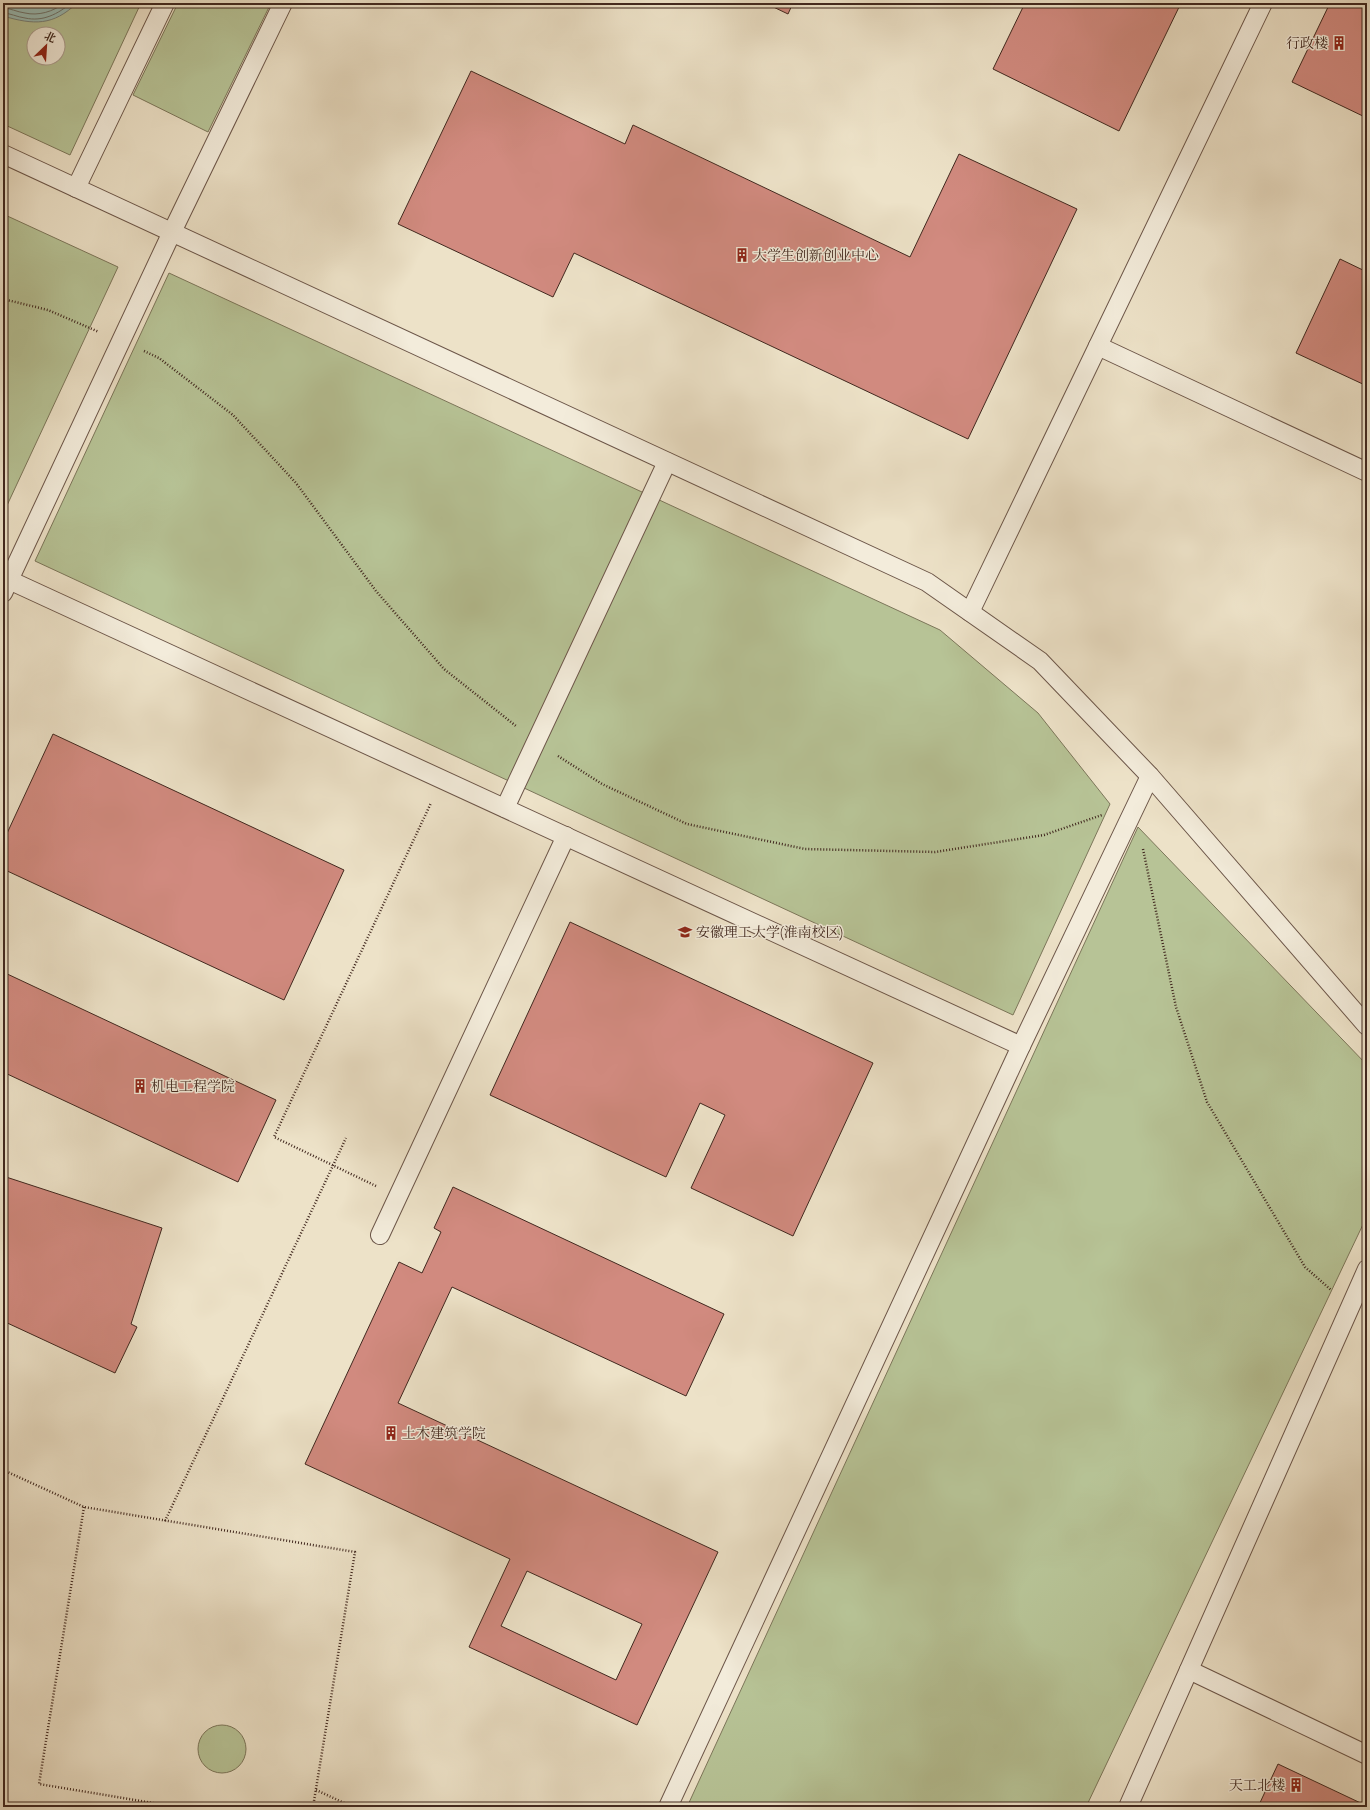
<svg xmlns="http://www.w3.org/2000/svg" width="1370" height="1810" viewBox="0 0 1370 1810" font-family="'IM FELL English','Noto Serif SC',serif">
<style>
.green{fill:#b7c396;stroke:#7c765a;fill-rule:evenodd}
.water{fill:#99bdb7;stroke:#76817a}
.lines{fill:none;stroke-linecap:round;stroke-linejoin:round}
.shore{stroke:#6d726b;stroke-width:1}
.building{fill:#d18a7f;stroke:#41281f;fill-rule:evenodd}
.service-casing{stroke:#6c5649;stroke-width:20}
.path{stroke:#41281f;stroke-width:2.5;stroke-dasharray:1 2;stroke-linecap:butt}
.service{stroke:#f3ecdb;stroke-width:18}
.labels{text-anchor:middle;stroke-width:3;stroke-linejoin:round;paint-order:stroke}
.poi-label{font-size:14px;fill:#41281f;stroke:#f3ecdb;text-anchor:start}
</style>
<rect width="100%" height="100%" fill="#ede2c8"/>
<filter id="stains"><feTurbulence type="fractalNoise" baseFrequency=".005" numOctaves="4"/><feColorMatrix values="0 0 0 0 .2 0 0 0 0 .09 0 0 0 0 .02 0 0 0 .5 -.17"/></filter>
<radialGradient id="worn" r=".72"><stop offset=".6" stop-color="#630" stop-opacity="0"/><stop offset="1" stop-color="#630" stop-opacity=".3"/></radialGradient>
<!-- green -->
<g class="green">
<path d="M3 3H141L70 155 3 124ZM34 34H58V58H34Z"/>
<polygon points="178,3 271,3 208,132 133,95"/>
<polygon points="3,214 118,267 3,514"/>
<polygon points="169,273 940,630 1038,713 1110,804 1013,1015 35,561"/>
<polygon points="1138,827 1367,1065 1367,1216 1086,1807 687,1807"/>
<circle cx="222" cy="1749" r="24"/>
</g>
<!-- water -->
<path class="water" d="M3 3H77C53 26 34 25 3 16Z"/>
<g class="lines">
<!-- shore -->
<g class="shore">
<path d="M11 3C26 7 38 10 52 3"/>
<path d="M3 8C10 8 17 12 25 13 38 16 53 12 64 3"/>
<path d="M3 13C10 13 17 17 25 18 43 22 58 14 71 3"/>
</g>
</g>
<!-- building -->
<g class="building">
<polygon points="765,3 793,3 788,14"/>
<polygon points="1025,3 1181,3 1119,131 993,69"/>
<polygon points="1330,3 1367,3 1367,118 1292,82"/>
<polygon points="471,71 625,144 633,125 910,257 959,154 1077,209 968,439 574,253 553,297 398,224"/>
<polygon points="1340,259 1367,272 1367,386 1296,353"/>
<polygon points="53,734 344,870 284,1000 3,869 3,842"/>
<polygon points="570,922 873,1063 793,1236 691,1188 725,1115 700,1103 666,1177 490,1095"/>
<polygon points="3,972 276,1100 238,1182 3,1072"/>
<polygon points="3,1176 162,1228 131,1324 137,1327 115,1373 3,1321"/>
<path d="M453 1187 724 1314 686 1396 452 1287 398 1403 718 1552 637 1725 469 1647 510 1559 305 1464 399 1262 422 1273 441 1232 434 1228ZM527 1571 642 1624 616 1680 501 1626Z"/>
<polygon points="1278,1764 1367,1806 1367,1807 1258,1807"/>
</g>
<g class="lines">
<defs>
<g id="service">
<polyline points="3,154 927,582 1040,661 1150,776 1367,1026"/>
<polyline points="76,188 165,3"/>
<polyline points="1098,346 1367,472"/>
<polyline points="9,580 1021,1046"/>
<polyline points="3,593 172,232 283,3"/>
<polyline points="970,612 1263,3"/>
<polyline points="505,808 667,462"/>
<polyline points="380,1235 566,836"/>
<polyline points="1189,1670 1367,1755"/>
<polyline points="668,1807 1021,1046 1150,776"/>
<polyline points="1128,1807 1367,1269"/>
</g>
</defs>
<!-- service casing -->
<use href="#service" class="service-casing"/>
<!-- path -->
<g class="path">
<polyline points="3,299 48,310 99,332"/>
<polyline points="144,351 159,358 233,415 296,483 376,591 444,669 516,726"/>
<polyline points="558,756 602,784 687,824 805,849 935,852 1044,835 1102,815"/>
<polyline points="1143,849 1176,1007 1207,1102 1305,1267 1331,1290"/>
<polyline points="376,1186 274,1137 431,803"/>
<polyline points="3,1470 84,1507 355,1552 313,1807"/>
<polyline points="84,1507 39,1784 177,1807"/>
<polyline points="165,1521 346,1138"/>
<polyline points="316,1790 353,1807"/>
</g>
<!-- service -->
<use href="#service" class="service"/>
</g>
<!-- icons -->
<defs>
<symbol id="building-bare" viewBox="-9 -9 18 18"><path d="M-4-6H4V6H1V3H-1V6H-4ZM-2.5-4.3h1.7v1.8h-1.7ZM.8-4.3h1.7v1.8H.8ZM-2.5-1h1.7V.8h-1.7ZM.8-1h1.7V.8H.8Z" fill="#8f2418" stroke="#f3ecdb" stroke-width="2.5" paint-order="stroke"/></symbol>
<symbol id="university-bare" viewBox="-9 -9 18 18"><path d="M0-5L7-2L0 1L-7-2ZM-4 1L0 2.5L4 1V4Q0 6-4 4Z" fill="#8f2418" stroke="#f3ecdb" stroke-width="2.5" paint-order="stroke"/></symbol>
</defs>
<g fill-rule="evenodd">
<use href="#building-bare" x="1329" y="33" width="20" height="20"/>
<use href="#building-bare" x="732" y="245" width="20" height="20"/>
<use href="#university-bare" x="675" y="922" width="20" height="20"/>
<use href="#building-bare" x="130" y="1076" width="20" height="20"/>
<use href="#building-bare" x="381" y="1423" width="20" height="20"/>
<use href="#building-bare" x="1286" y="1775" width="20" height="20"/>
</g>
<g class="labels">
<!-- poi labels -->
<g class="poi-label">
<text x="1328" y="48" text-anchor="end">行政楼</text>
<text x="753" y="260">大学生创新创业中心</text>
<text x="696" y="937">安徽理工大学(淮南校区)</text>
<text x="151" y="1091">机电工程学院</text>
<text x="402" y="1438">土木建筑学院</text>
<text x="1285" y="1790" text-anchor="end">天工北楼</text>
</g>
</g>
<!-- margin -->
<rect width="1370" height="1810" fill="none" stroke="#ede2c8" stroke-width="16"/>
<rect x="4" y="4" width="1362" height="1802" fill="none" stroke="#41281f" stroke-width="2"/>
<rect x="8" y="8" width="1354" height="1794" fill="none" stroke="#41281f"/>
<!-- north arrow -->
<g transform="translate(46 46) rotate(25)"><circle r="19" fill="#f3ecdb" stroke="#ac9e90"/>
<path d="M0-3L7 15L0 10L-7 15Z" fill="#8f2418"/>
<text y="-6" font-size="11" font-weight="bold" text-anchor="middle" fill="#41281f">北</text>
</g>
<rect width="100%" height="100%" filter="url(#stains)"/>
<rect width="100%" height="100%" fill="url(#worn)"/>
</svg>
